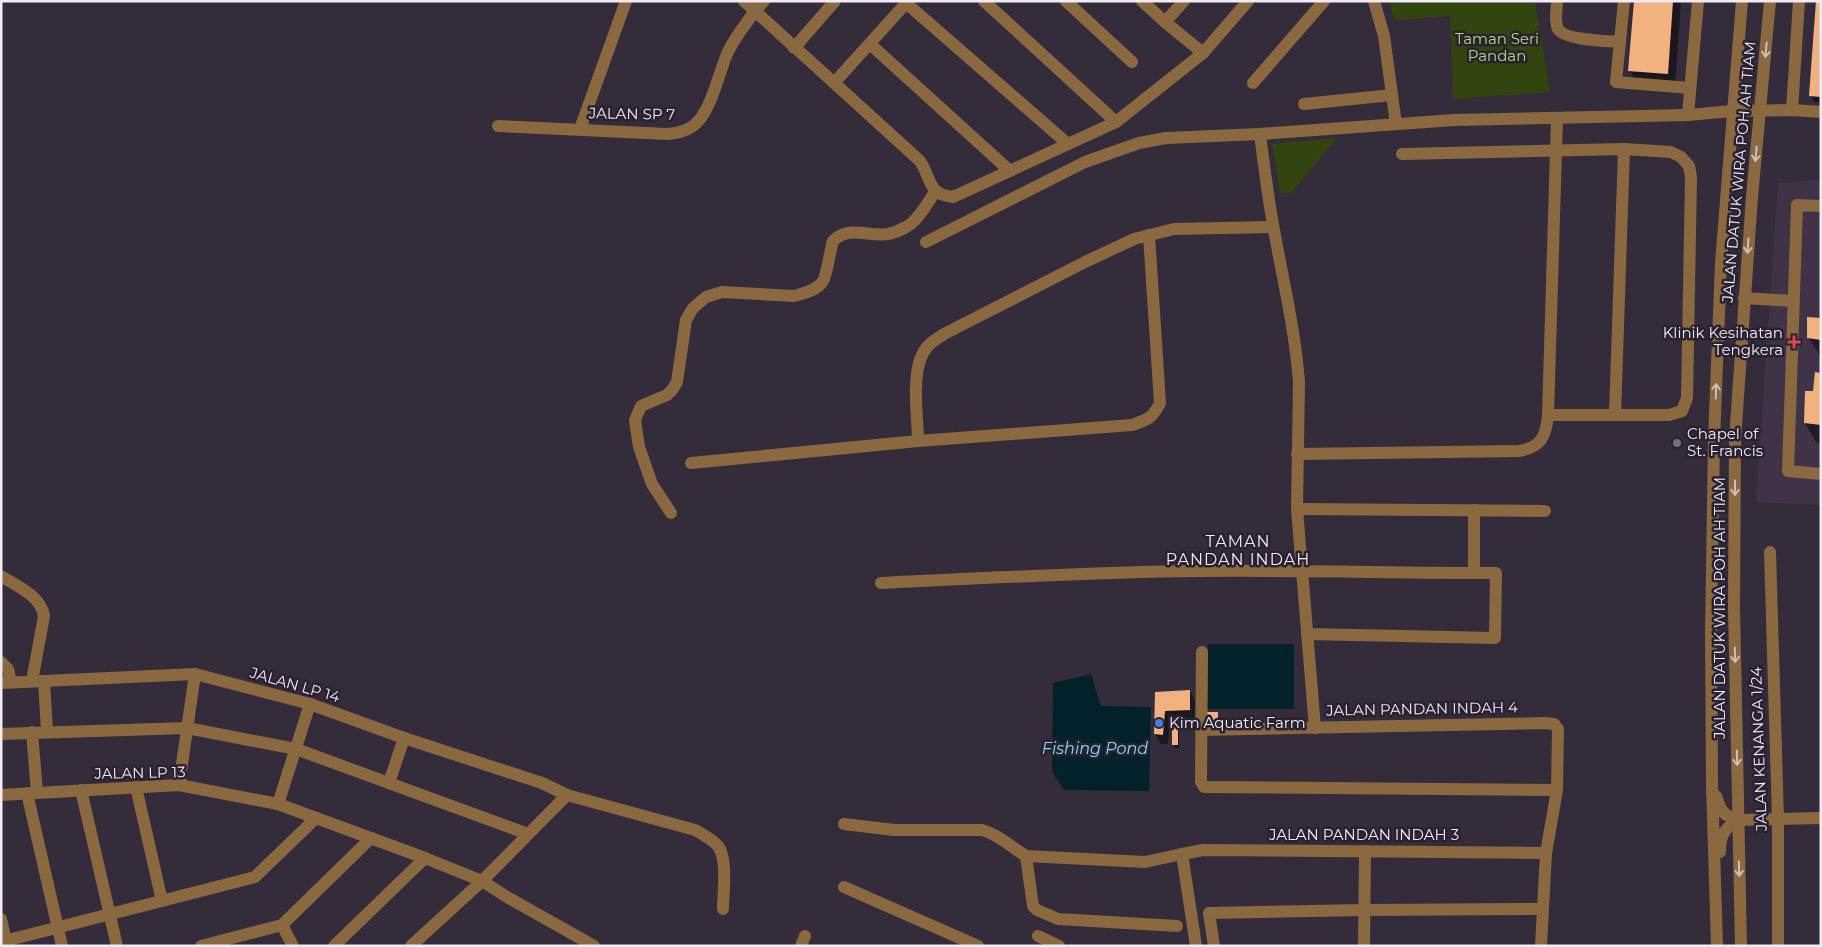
<svg xmlns="http://www.w3.org/2000/svg" width="1822" height="947" viewBox="0 0 1822 947" font-family="Montserrat,sans-serif">
<style>
.built{fill:#403348}
.green{fill:#32440f}
.water{fill:#022129}
.shadow{fill:#0007}
.building{fill:#f1b280}
.lines{fill:none;stroke-linecap:round;stroke-linejoin:round}
.minor{stroke:#8b6940;stroke-width:12}
.oneway{stroke:#cdbeb6}
.health-dot{fill:#e0444e;stroke:#2b2231;stroke-width:2}
.worship-dot{fill:#6b7280;stroke:#2b2231;stroke-width:2}
.shop-dot{fill:#3f7fe0;stroke:#2b2231;stroke-width:2}
.labels{text-anchor:middle;stroke-width:5;stroke-linejoin:round;paint-order:stroke}
.park-label{font-size:15px;fill:#b6dc7e;stroke:#2b2231}
.street-label{font-size:15px;fill:#f0ebf5;stroke:#2b2231}
.poi-label{font-size:15px;fill:#f0ebf5;stroke:#2b2231;text-anchor:start}
.neighbourhood-label{font-size:16px;letter-spacing:1px;fill:#f0ebf5;stroke:#2b2231}
.water-label{font-size:16px;font-style:italic;fill:#7bdffd;stroke:#2b2231}
</style>
<rect width="100%" height="100%" fill="#352c3b"/>
<!-- built -->
<polygon class="built" points="1821,180 1821,505 1756,502 1778,183"/>
<!-- green -->
<g class="green">
<polygon points="1388,1 1535,1 1550,92 1453,99 1450,16 1395,20"/>
<polygon points="1337,138 1291,193 1280,193 1272,144"/>
</g>
<!-- water -->
<g class="water">
<polygon points="1208,644 1294,644 1294,709 1207,709"/>
<polygon points="1091,674 1101,706 1151,707 1149,791 1064,790 1052,772 1053,683"/>
</g>
<!-- shadow -->
<g class="shadow">
<polygon points="1635,1 1681,1 1675,87 1637,84 1630,71"/>
<polygon points="1821,1 1821,102 1814,102 1811,95"/>
<polygon points="1821,319 1821,357 1808,337"/>
<polygon points="1821,374 1821,443 1816,442 1805,423"/>
<polygon points="1190,691 1195,701 1194,720 1176,720 1179,725 1179,748 1175,748 1173,745 1173,721 1170,721 1168,744 1161,744 1155,734 1156,693"/>
<polygon points="1217,713 1219,723 1209,724 1208,721"/>
</g>
<!-- building -->
<g class="building">
<polygon points="1634,1 1673,1 1668,74 1628,71"/>
<polygon points="1816,1 1821,1 1821,97 1809,96"/>
<polygon points="1807,317 1821,318 1821,340 1807,338"/>
<polygon points="1815,372 1821,373 1821,425 1804,423 1805,391 1813,391"/>
<polygon points="1190,690 1190,710 1165,711 1163,735 1154,734 1155,692"/>
<polygon points="1207,712 1218,712 1218,721 1206,721"/>
<rect x="1172" y="721" width="6" height="24"/>
</g>
<g class="lines">
<!-- minor -->
<g class="minor">
<path d="M764 1 755 11 920 161C932 179 927 194 953 197L1116 122 1203 53 1248 1"/>
<polyline points="984,1 1116,122"/>
<polyline points="1066,1 1132,62"/>
<polyline points="1142,1 1165,22"/>
<polyline points="1184,1 1165,22 1203,53"/>
<polyline points="1374,1 1384,36 1396,124"/>
<path d="M1557 1C1557 10 1554 21 1558 29 1564 40 1607 41 1620 42"/>
<polyline points="1624,1 1616,82 1690,88"/>
<polyline points="906,3 1068,144"/>
<polyline points="870,44 1010,171"/>
<polyline points="794,48 835,1"/>
<polyline points="834,83 908,1"/>
<polyline points="1253,83 1324,1"/>
<polyline points="1304,104 1392,95"/>
<polyline points="1792,110 1799,1"/>
<polyline points="1688,115 1698,1"/>
<path d="M498 126 667 134C676 133 685 132 693 126 711 113 718 75 727 54 734 38 745 25 755 11L744 1"/>
<polyline points="580,129 626,1"/>
<path d="M1260 134C1264 166 1268 198 1274 230 1283 280 1295 330 1299 382L1297 509 1315 728"/>
<polyline points="1402,154 1624,149 1671,152 1681,157 1689,166 1691,177 1687,398 1682,411 1669,415 1548,415"/>
<polyline points="1821,206 1797,205 1788,471 1821,474"/>
<polyline points="926,242 1085,162 1139,143 1166,138 1260,134 1454,120 1688,115 1732,111 1792,110 1821,112"/>
<polyline points="1744,298 1793,301"/>
<polyline points="1615,415 1624,149"/>
<path d="M918 441C918 415 909 366 928 346 932 341 939 338 944 334L1085 262 1134 239 1174 229 1273 227"/>
<path d="M1297 454 1519 451C1541 447 1546 437 1548 415L1557 118"/>
<path d="M691 463 918 441 1132 425C1147 420 1153 418 1160 403L1149 235"/>
<polyline points="1297,509 1545,511"/>
<path d="M671 513 652 484 639 447 635 420 641 406 667 395 672 390 677 382 686 320 693 308 706 297 722 292 794 296C802 294 818 290 823 281 827 274 830 251 833 241 849 225 868 237 888 234 893 233 901 230 906 227 918 221 927 203 935 192"/>
<polyline points="1770,552 1778,819 1778,946"/>
<polyline points="1474,573 1474,510"/>
<path d="M1 576C17 586 41 596 44 616L32 681"/>
<path d="M881 583C987 578 1092 572 1198 571 1298 570 1397 573 1496 573L1495 638 1307 634"/>
<polyline points="1202,652 1201,782 1204,787 1557,790"/>
<polyline points="1,662 8,669 11,682"/>
<polyline points="44,681 47,731"/>
<path d="M1 683 195 674 310 704 404 738 542 783 567 795 695 830C704 835 712 839 718 846 728 859 723 893 723 909"/>
<polyline points="1201,730 1545,723 1554,724 1558,729 1557,790 1546,853 1541,946"/>
<polyline points="32,732 37,793"/>
<polyline points="1,734 187,728 296,749 528,834"/>
<polyline points="389,783 404,738"/>
<polyline points="179,785 195,674"/>
<polyline points="136,787 162,901"/>
<polyline points="81,790 117,946"/>
<polyline points="27,793 62,946"/>
<polyline points="1,795 179,785 278,804 425,858 482,881 507,897 594,946"/>
<path d="M1716 796C1721 811 1722 815 1738 820L1821 818"/>
<polyline points="278,804 310,704"/>
<path d="M844 824 894 830H982C998 834 1011 847 1026 856L1145 862 1182 854 1196 946"/>
<path d="M1720 852C1720 835 1724 829 1738 820"/>
<polyline points="1182,854 1203,850 1546,853"/>
<polyline points="1026,856 1033,906 1037,910 1058,919 1177,926"/>
<polyline points="844,887 978,946"/>
<polyline points="1,919 7,946"/>
<polyline points="282,925 293,946"/>
<polyline points="1038,936 1059,946"/>
<polyline points="1,942 255,877 316,818"/>
<polyline points="201,946 282,925 371,838"/>
<polyline points="334,946 425,858"/>
<polyline points="411,946 482,881 567,795"/>
<polyline points="801,946 805,936"/>
<polyline points="1214,946 1209,913 1364,910 1543,909"/>
<polyline points="1364,946 1365,851"/>
<polyline points="1717,946 1712,784 1711,634 1714,440 1721,263 1742,1"/>
<polyline points="1741,946 1734,606 1735,439 1752,197 1770,1"/>
</g>
</g>
<!-- one-way arrows -->
<defs><path id="oneway-shaft" d="M-6 0H5M1.5-3L5.5 0L1.5 3" fill="none" stroke-width="1.6" stroke-linecap="round" stroke-linejoin="round" transform="scale(1.25)"/></defs>
<g class="oneway">
<use href="#oneway-shaft" transform="translate(1766 50) rotate(95)"/>
<use href="#oneway-shaft" transform="translate(1756 154) rotate(95)"/>
<use href="#oneway-shaft" transform="translate(1748 246) rotate(94)"/>
<use href="#oneway-shaft" transform="translate(1716 391) rotate(-88)"/>
<use href="#oneway-shaft" transform="translate(1735 488) rotate(90)"/>
<use href="#oneway-shaft" transform="translate(1735 655) rotate(89)"/>
<use href="#oneway-shaft" transform="translate(1737 758) rotate(89)"/>
<use href="#oneway-shaft" transform="translate(1739 869) rotate(89)"/>
</g>
<!-- markers -->
<path class="health-dot" d="M1791.5 334.5h5v5h5v5h-5v5h-5v-5h-5v-5h5z"/>
<circle class="worship-dot" cx="1677" cy="443" r="5"/>
<circle class="shop-dot" cx="1159" cy="723" r="5"/>
<g class="labels">
<!-- park labels -->
<g class="park-label">
<text x="1497" y="44">Taman Seri<tspan x="1497" dy="17">Pandan</tspan></text>
</g>
<!-- street labels -->
<g class="street-label">
<text transform="translate(632 114) rotate(1)" y="5">JALAN SP 7</text>
<text transform="translate(1739 172) rotate(-85)" y="5">JALAN DATUK WIRA POH AH TIAM</text>
<text transform="translate(1720 608) rotate(-90)" y="5">JALAN DATUK WIRA POH AH TIAM</text>
<text transform="translate(295 685) rotate(16)" y="5">JALAN LP 14</text>
<text transform="translate(1422 709) rotate(-1)" y="5">JALAN PANDAN INDAH 4</text>
<text transform="translate(1759 749) rotate(-92)" y="5">JALAN KENANGA 1/24</text>
<text transform="translate(140 773) rotate(-1)" y="5">JALAN LP 13</text>
<text x="1364" y="840">JALAN PANDAN INDAH 3</text>
</g>
<!-- poi labels -->
<g class="poi-label">
<text x="1783" y="338" text-anchor="end">Klinik Kesihatan<tspan x="1783" dy="17">Tengkera</tspan></text>
<text x="1687" y="439">Chapel of<tspan x="1687" dy="17">St. Francis</tspan></text>
<text x="1169" y="728">Kim Aquatic Farm</text>
</g>
<!-- neighbourhood labels -->
<g class="neighbourhood-label">
<text x="1238" y="547">TAMAN<tspan x="1238" dy="18">PANDAN INDAH</tspan></text>
</g>
<!-- water labels -->
<g class="water-label">
<text x="1095" y="754">Fishing Pond</text>
</g>
</g>
<!-- border -->
<rect width="1822" height="947" fill="none" stroke="#f0ebf5" stroke-width="5"/>
</svg>
